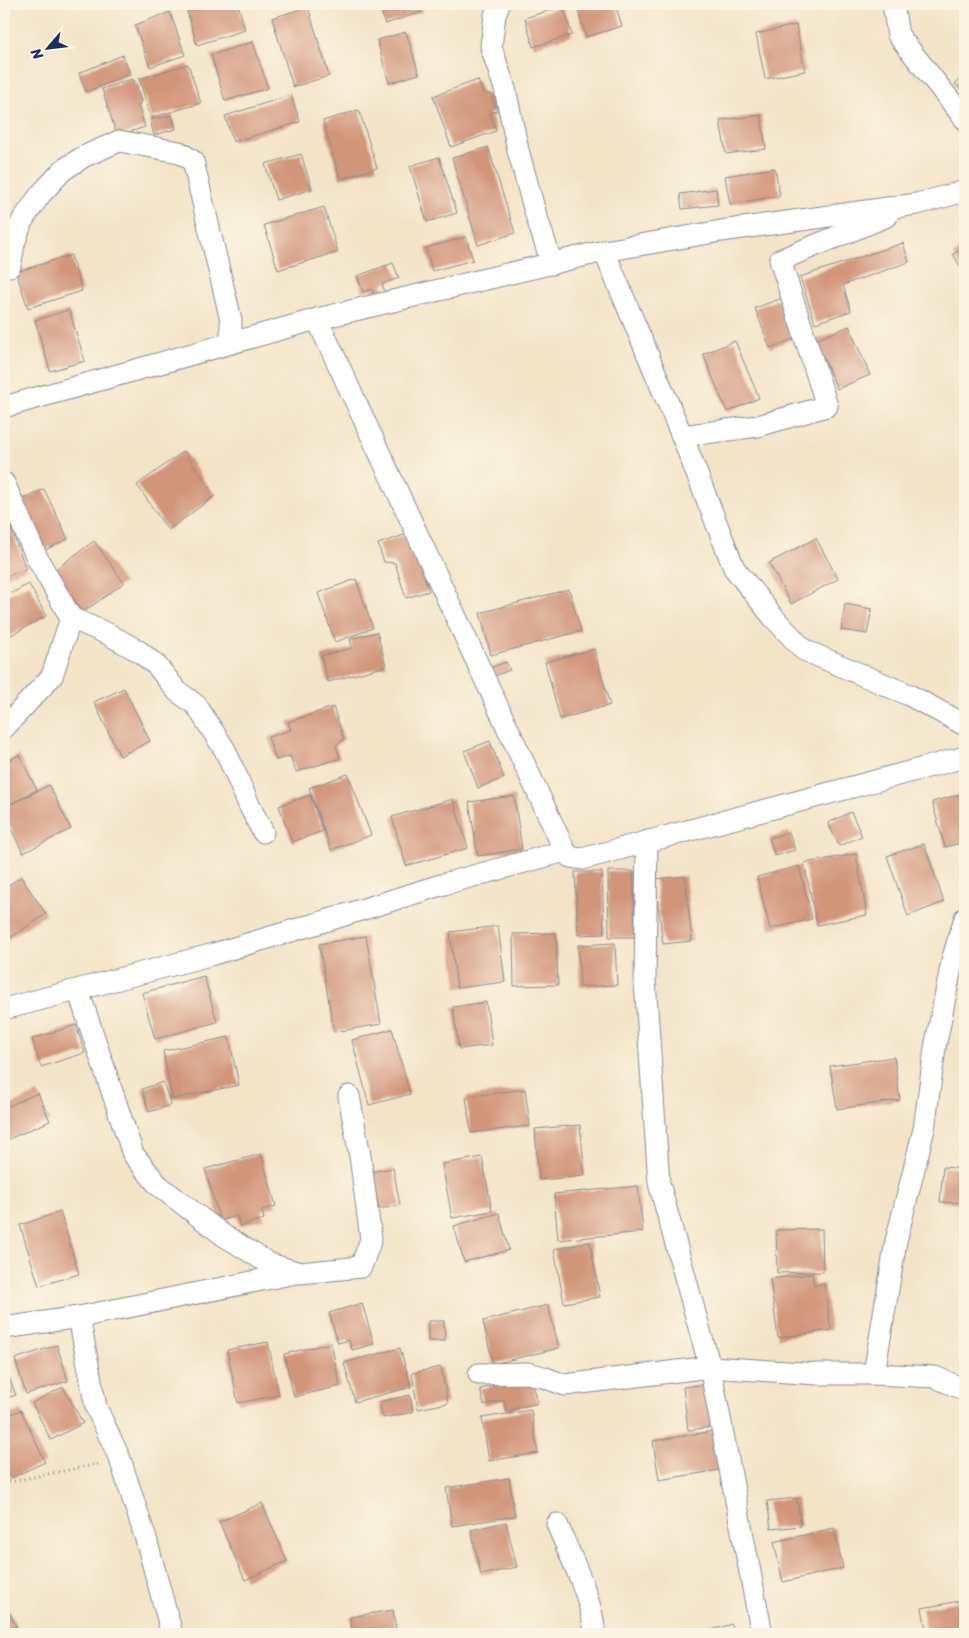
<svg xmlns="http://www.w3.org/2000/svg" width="969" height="1638" viewBox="0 0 969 1638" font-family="Sriracha,sans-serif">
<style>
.building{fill:#d1957a}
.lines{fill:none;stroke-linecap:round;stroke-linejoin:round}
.minor-casing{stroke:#878a92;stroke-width:23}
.path{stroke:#878a92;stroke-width:3;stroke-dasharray:1 4;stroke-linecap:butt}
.minor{stroke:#fff;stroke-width:21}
</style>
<rect width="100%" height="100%" fill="#fcf5e5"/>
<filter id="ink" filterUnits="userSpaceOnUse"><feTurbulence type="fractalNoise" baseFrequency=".02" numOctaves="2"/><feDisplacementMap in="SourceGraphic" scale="10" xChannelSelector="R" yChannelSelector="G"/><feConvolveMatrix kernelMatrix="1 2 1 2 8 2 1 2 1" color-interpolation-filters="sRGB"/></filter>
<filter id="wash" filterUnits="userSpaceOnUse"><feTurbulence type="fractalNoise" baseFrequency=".0096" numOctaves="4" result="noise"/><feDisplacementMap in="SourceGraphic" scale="20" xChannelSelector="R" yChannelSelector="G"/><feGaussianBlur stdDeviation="1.12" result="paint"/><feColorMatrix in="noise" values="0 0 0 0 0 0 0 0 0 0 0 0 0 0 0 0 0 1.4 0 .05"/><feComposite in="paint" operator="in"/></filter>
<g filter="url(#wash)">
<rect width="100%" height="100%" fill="#f3e4c7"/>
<g id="blocks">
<!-- building -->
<g class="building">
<polygon points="213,4 238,4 245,30 197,45 187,11"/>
<polygon points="379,4 419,4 422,12 385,24"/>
<polygon points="576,4 615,4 622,26 586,37"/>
<polygon points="563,6 572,35 533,47 525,18"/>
<polygon points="308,7 329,76 293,87 272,18"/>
<polygon points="170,12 185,55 150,67 135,25"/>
<polygon points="796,25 805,71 765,79 756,34"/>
<polygon points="406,32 419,74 389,83 377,40"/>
<polygon points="253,42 268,88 225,101 211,55"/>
<polygon points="123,55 130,74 86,92 79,73"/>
<polygon points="188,64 201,103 151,118 139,79"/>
<polygon points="965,75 965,95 955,84"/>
<polygon points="132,79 136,83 141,103 138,105 145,127 117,136 102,89"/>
<polygon points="478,80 483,94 491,94 497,111 490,113 496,131 451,147 433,96"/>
<polygon points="291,95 300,122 233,142 225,116"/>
<polygon points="359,110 377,168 340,179 323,121"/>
<polygon points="172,115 176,129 154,135 150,120"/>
<polygon points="761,115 766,149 726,154 720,120"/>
<polygon points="488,147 515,233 478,245 452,158"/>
<polygon points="301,154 312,189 276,200 265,164"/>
<polygon points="439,157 457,213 427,222 410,166"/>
<polygon points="775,168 780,196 730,204 725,176"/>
<polygon points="716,189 718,205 682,209 680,194"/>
<polygon points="324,207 338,252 278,270 264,225"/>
<polygon points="466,237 473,260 432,271 426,248"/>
<polygon points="903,243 909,262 843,285 851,311 815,323 800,277"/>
<polygon points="965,247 965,266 961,268 953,254"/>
<polygon points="71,255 82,291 28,308 16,272"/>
<polygon points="393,263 399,278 382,284 386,295 375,299 372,289 363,292 357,276"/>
<polygon points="785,297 799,337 770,348 755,308"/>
<polygon points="69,310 85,361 50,371 35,320"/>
<polygon points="849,326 870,375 837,389 816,340"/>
<polygon points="735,341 759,398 727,412 703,354"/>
<polygon points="184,451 215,496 168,530 137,485"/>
<polygon points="44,489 68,539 43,551 19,501"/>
<polygon points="4,510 26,569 4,577"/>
<polygon points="410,533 429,591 406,598 395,563 384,562 378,544"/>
<polygon points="816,538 838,579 791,604 769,563"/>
<polygon points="94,541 124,583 83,612 53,571"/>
<polygon points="356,579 373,628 335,642 318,593"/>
<polygon points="29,584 46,616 4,639 4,597"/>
<polygon points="569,589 581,631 491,655 480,613"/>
<polygon points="845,604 872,609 867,634 841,630"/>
<polygon points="377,632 386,666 328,682 321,656 352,648 350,639"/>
<polygon points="594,649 610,705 560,719 545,662"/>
<polygon points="506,662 510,670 494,676 490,668"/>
<polygon points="124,688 150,741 120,756 94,702"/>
<polygon points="333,707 344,739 336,746 340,758 296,772 290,756 276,760 268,737 291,730 288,722"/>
<polygon points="490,741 504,778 478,788 464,751"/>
<polygon points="19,755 37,790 11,804 49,785 71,829 23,853 4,814 4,763"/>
<polygon points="348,774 371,835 331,850 309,788"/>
<polygon points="965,793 965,842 945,847 932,802"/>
<polygon points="310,795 323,831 292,842 279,806"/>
<polygon points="514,796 522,849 478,856 469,802"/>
<polygon points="453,799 468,848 406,866 392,817"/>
<polygon points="851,812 862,836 839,846 828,823"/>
<polygon points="789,832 795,850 775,856 769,838"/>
<polygon points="924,844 944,902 908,916 887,856"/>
<polygon points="856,854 867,915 817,925 804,863"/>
<polygon points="799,866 812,919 770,929 757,877"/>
<polygon points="608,871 633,871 635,937 609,937"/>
<polygon points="575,872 602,872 604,934 578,935"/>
<polygon points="685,876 692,941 663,944 655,879"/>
<polygon points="21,877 46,914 4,942 4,888"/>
<polygon points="498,926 505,982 457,988 450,932"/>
<polygon points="556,933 558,985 514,986 513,934"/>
<polygon points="366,936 381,1024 334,1032 319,944"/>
<polygon points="615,943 617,985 580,987 578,945"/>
<polygon points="204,976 217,1022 155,1039 142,993"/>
<polygon points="486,1002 492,1045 459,1049 453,1007"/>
<polygon points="76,1025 85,1053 41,1067 32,1039"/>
<polygon points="392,1029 410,1094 369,1105 352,1040"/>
<polygon points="229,1037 239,1085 172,1099 163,1051"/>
<polygon points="894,1057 900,1100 837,1109 830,1066"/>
<polygon points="163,1082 171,1105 149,1112 142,1089"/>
<polygon points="525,1089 530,1126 471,1133 466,1097"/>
<polygon points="38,1093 50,1121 4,1141 4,1108"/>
<polygon points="580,1125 585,1176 539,1180 535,1129"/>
<polygon points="261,1154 276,1206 262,1210 264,1219 240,1226 237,1216 220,1221 205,1169"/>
<polygon points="482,1157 492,1211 452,1218 442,1164"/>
<polygon points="943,1167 965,1169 963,1203 940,1202"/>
<polygon points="393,1168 400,1205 379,1209 371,1172"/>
<polygon points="638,1186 643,1232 558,1240 554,1194"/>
<polygon points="60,1212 79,1274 39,1286 20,1225"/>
<polygon points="499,1213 509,1250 464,1262 454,1226"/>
<polygon points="822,1229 823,1272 777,1273 776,1230"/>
<polygon points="590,1242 600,1297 564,1303 554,1249"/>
<polygon points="812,1274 814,1285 824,1284 831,1330 778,1338 770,1279"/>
<polygon points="362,1303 374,1344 352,1350 349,1340 338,1343 329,1313"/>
<polygon points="548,1305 559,1348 493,1364 483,1321"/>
<polygon points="428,1321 444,1321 445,1341 428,1341"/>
<polygon points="268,1342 279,1395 238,1403 227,1350"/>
<polygon points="331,1343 340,1386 294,1397 284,1354"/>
<polygon points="57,1345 68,1381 26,1394 15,1359"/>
<polygon points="400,1348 411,1387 355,1402 344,1363"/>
<polygon points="4,1365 16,1395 4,1399"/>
<polygon points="441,1367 448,1403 418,1409 412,1373"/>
<polygon points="531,1376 538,1403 506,1411 504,1400 484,1405 480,1389"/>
<polygon points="707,1384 712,1427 688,1430 683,1387"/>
<polygon points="63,1387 83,1423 51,1440 32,1403"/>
<polygon points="410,1395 413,1412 383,1418 379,1402"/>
<polygon points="21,1410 45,1462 11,1478 4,1463 4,1417"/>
<polygon points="531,1410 538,1453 489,1461 482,1418"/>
<polygon points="714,1431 720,1470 659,1480 653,1441"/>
<polygon points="509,1478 515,1516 452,1526 446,1488"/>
<polygon points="797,1498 801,1526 771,1529 767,1501"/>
<polygon points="262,1503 287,1561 245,1580 219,1522"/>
<polygon points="506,1522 517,1567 481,1575 471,1530"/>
<polygon points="834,1528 843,1568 783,1582 774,1542"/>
<polygon points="965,1600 965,1634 927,1634 922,1608"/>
<polygon points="4,1601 17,1628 5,1634 4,1634"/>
<polygon points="393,1610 397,1634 353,1634 350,1617"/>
<polygon points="732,1624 734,1634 697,1634"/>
</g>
</g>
</g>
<g filter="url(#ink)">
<use href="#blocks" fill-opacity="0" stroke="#878a92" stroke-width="1"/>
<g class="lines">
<defs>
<g id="minor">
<polyline points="499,4 495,15 491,47 505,89 518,150 535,212 552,264"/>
<polyline points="893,4 898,35 965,119"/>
<polyline points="604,251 682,436 734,568 773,617 804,650 909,695 965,725"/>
<polyline points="10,266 14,244 22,221 40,195 63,170 83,157 119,141 179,152 193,161 231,320 231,343"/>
<polyline points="317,319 565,851 570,857 582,859 965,757"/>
<polyline points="4,407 317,319 604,251 721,231 917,204 965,191"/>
<polyline points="682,436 758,426 827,406 780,260 887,216"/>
<polyline points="4,483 37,558 71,618"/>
<polyline points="4,728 52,676 71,618 108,634 140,652 157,666 177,691 196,705 225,750 250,807 263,832"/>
<polyline points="647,841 645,981 659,1183 710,1367 762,1634"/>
<polyline points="78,990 133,1154 158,1185 223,1235 270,1264 300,1273 361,1267 371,1239 360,1156 349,1096"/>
<polyline points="4,1009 210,955 332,919 444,884 565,851"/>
<polyline points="79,1317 96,1407 120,1459 146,1539 172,1634"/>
<polyline points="4,1328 79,1317 296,1273"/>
<polyline points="479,1374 528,1373 543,1377 565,1385 710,1367 818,1374 874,1374 935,1377 965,1390"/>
<polyline points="874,1374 896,1241 924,1129 935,1048 953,957 965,918"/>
<path d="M557 1524C571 1558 592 1598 595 1634"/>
</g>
</defs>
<!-- minor casing -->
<use href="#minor" class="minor-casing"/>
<!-- path -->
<polyline class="path" points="4,1483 98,1464"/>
<!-- minor -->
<use href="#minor" class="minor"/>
</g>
</g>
<!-- margin -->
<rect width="969" height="1638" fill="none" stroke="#fcf5e5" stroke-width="20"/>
<!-- north arrow -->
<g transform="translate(48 48) rotate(242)" stroke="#fcf5e5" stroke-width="4" paint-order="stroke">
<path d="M0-4L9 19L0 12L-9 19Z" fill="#1b2f5e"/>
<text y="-8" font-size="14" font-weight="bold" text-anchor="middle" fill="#1b2f5e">N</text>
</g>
</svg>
